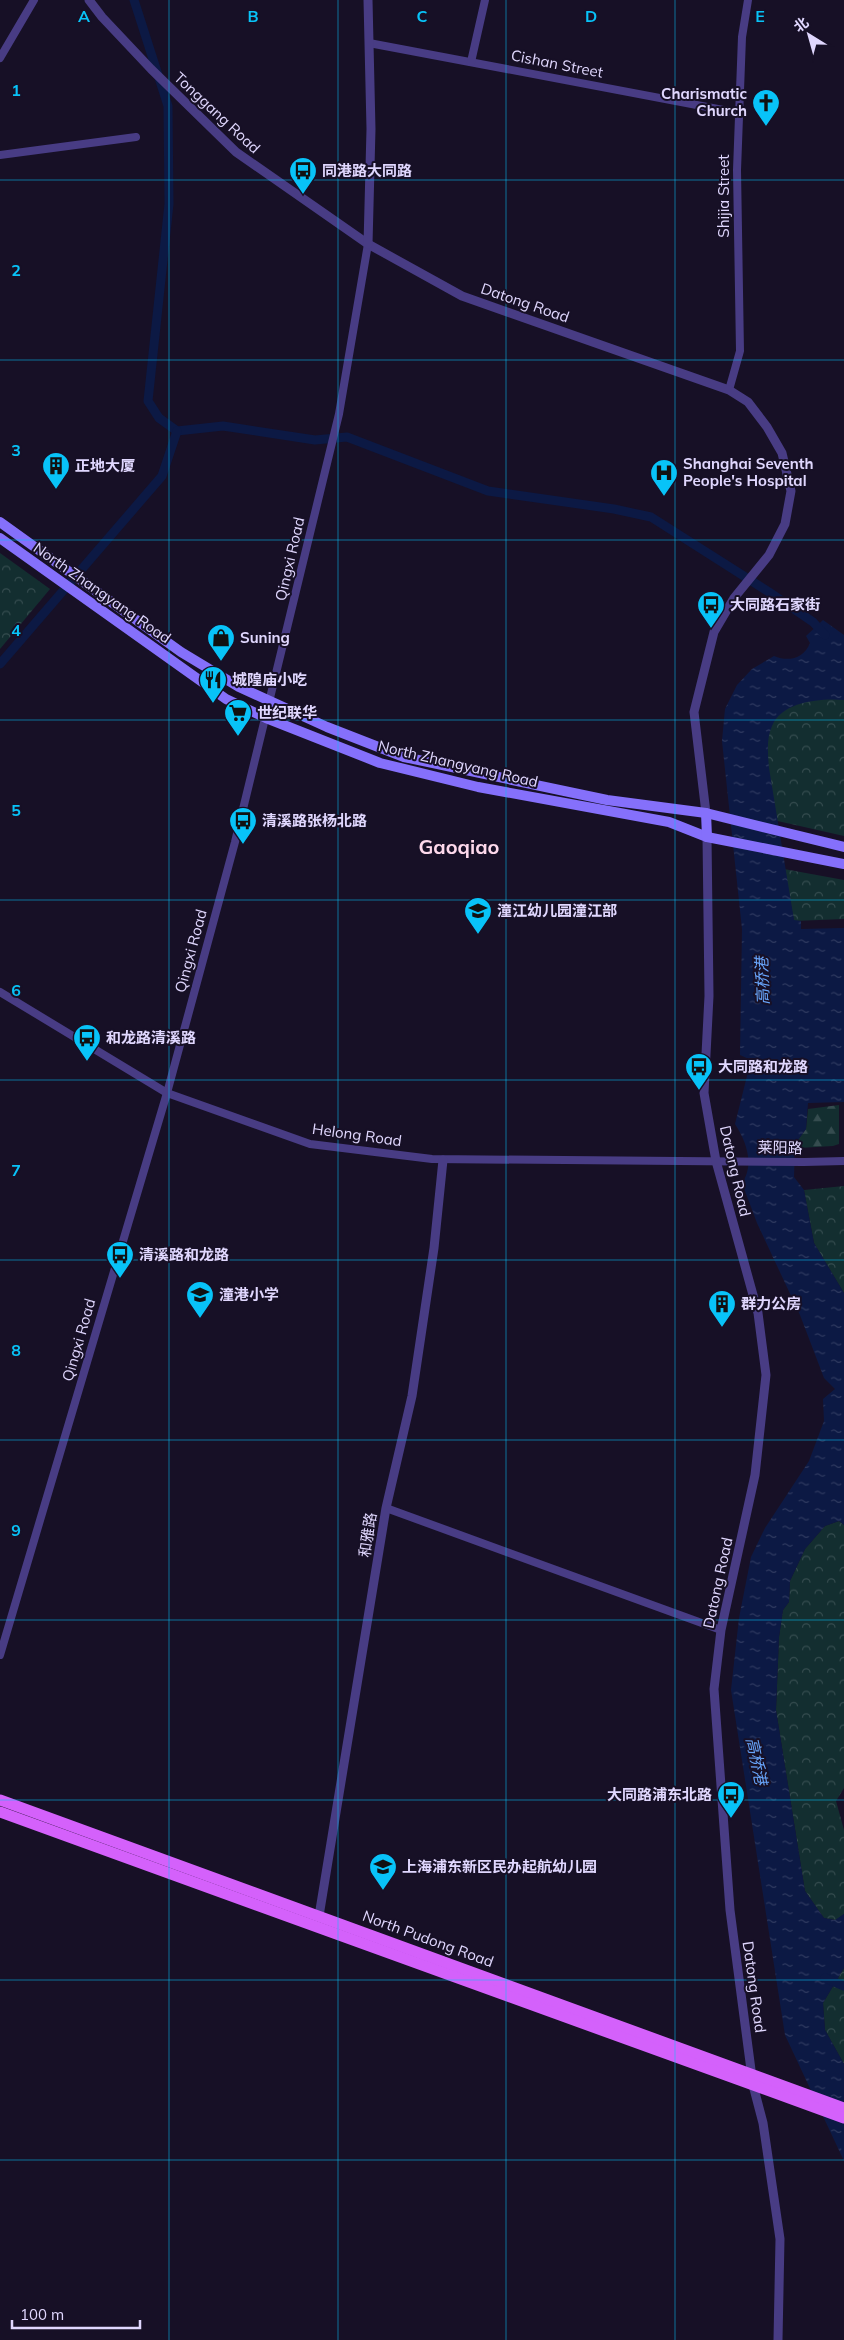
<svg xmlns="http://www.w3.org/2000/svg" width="844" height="2340" viewBox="0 0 844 2340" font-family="Mulish,'Noto Sans SC',sans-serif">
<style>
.forest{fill:url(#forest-firs)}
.park{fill:url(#park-crowns)}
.water{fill:url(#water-ripples)}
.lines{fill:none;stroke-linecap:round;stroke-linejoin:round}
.canal{stroke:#0c1944;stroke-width:9}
.minor{stroke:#483c84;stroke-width:8}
.tertiary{stroke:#483c84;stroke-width:9}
.secondary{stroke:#8570fb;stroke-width:10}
.primary{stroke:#d461fb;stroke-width:11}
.grid{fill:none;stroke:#08c3f8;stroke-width:1;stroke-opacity:0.55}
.labels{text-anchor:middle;stroke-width:4;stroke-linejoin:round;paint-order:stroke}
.street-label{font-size:15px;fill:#e0d7fe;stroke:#171026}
.poi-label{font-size:15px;font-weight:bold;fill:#e0d7fe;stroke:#171026;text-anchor:start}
.water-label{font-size:16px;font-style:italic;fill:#68a5fb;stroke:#171026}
.district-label{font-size:20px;font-weight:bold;fill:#fed9ec;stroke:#171026}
.grid-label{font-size:16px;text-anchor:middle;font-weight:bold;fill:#08c3f8;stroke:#171026;stroke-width:4;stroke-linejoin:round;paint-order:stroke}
</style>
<defs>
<pattern id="forest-firs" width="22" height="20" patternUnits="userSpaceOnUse" patternTransform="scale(1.25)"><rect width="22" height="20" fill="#132e30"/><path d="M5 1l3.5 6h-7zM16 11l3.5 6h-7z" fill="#354c4f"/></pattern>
<pattern id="park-crowns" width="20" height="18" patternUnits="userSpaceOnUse" patternTransform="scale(1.25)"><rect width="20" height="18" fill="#132e30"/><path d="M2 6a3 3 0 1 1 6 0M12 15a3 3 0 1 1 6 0" fill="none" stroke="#354c4f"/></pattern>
<pattern id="water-ripples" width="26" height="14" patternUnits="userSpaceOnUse" patternTransform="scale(1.25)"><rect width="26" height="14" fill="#0c1944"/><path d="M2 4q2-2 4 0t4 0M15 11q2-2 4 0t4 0" fill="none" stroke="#2f3a60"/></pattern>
</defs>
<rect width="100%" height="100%" fill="#171026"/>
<!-- forest -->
<polygon class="forest" points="839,1105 839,1144 833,1146 799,1148 795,1144 806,1129 808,1109"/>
<!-- park -->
<g class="park">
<polygon points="0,553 50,589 0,649"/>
<polygon points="844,689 844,836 760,817 771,707"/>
<polygon points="784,869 844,880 844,919 794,921"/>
<polygon points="844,1186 844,1293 814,1243 804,1190"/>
<polygon points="839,1521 844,1525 844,1788 836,1801 844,1830 844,1914 836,1920 824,1918 805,1891 776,1710 779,1637 783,1610 789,1602 790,1581 805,1549 825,1526"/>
<polygon points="844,1968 844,2064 825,2030 823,2003"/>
</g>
<!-- water -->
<path class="water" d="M823 620 844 635V700C822 698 782 701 772 726 766 739 768 755 769 768L794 920 801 921V929L844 928V1102L808 1103 806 1129 795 1144 794 1177 804 1190 814 1243 844 1293V1525L839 1521 825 1526 805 1549 790 1581 789 1602 783 1610 779 1637 776 1710 805 1891 824 1918 835 1920 844 1914V1968L823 2003 825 2030 844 2064V2161L785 2035 731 1690 739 1618 751 1557 765 1528 809 1461 824 1421 823 1399 835 1389 824 1378 800 1315 757 1223 742 1183C755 1164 746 1141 735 1124L751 1060 740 1055 742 929 722 741 725 709 737 685 752 669 774 656C788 662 804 659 810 643L806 636Z"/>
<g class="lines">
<!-- canal -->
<g class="canal">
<polyline points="134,0 168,106 169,204 148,401 159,418 177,431 223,426 315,440 347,437 488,491 614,509 651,517 769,592 813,622 825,635"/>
<polyline points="0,664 162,476 177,431"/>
<polyline points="825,1978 844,1986"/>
</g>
<!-- minor -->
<g class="minor">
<polyline points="369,43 739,113"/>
<polyline points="0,58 34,0"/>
<polyline points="471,62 485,0"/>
<polyline points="0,155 136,137"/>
<polyline points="729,390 740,351 737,170 742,37 748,0"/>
<polyline points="0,992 167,1093 310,1144 432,1159 804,1162 844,1161"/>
<polyline points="386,1508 721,1630"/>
<polyline points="0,1655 167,1093 235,842 339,414 368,244"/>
</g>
<!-- tertiary -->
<g class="tertiary">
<polyline points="89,0 102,17 151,69 236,152 368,244 462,296 729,390 748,402 767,427 782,453 791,491 785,524 769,555 734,598 714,632 694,712 706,813"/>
<polyline points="368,244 371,129 368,0"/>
<polyline points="707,837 709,996 704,1093 716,1161 758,1313 766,1375 755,1475 721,1630 714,1689 730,1910 753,2085 763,2123 780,2239 778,2340"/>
<polyline points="319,1916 386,1508 412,1396 434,1248 443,1160"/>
</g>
<!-- secondary -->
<g class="secondary">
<polyline points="0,522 181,652 239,687 327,727 404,757 607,800 706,813 844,847"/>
<polyline points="0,538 226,699 266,718 380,763 478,787 669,822 707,837 844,864"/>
<polyline points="706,813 707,837"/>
</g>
<!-- primary -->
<g class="primary">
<polyline points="0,1800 844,2108"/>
<polyline points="0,1812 844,2118"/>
</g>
</g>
<!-- grid -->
<path class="grid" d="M169 0V2340M338 0V2340M506 0V2340M675 0V2340M0 180H844M0 360H844M0 540H844M0 720H844M0 900H844M0 1080H844M0 1260H844M0 1440H844M0 1620H844M0 1800H844M0 1980H844M0 2160H844"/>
<!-- icons -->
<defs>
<symbol id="church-pin" viewBox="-11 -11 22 30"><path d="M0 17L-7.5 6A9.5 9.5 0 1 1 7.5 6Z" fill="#08c3f8" stroke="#171026"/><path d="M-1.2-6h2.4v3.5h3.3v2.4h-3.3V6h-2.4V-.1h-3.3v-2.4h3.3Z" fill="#111"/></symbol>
<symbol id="bus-pin" viewBox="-11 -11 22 30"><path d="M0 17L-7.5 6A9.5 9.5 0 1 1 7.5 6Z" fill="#08c3f8" stroke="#171026"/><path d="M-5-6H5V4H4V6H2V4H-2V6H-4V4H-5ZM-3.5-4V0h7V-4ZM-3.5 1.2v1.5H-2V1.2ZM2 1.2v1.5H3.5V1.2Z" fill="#111"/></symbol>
<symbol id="building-pin" viewBox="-11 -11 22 30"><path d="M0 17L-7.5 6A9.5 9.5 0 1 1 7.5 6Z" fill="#08c3f8" stroke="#171026"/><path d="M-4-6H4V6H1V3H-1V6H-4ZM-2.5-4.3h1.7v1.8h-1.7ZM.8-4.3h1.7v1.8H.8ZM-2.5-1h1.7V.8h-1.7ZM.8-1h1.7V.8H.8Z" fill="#111"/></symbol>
<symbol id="hospital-pin" viewBox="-11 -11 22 30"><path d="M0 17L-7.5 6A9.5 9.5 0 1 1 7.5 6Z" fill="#08c3f8" stroke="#171026"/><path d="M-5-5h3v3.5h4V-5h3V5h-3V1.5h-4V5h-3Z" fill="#111"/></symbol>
<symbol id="shop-pin" viewBox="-11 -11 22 30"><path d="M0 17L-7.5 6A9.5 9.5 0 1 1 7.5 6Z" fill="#08c3f8" stroke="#171026"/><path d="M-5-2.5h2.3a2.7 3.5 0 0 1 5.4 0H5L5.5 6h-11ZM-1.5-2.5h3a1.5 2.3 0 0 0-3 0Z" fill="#111"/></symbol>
<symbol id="restaurant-pin" viewBox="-11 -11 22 30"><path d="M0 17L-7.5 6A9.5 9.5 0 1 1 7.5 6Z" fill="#08c3f8" stroke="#171026"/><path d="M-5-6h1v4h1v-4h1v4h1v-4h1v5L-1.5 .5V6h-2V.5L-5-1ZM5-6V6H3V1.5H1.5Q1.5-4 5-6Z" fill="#111"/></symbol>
<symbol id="supermarket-pin" viewBox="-11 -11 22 30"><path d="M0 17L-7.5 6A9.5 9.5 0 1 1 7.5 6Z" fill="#08c3f8" stroke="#171026"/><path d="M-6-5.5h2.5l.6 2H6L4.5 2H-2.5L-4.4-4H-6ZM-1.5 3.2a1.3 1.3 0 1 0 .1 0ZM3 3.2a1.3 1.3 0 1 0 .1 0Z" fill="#111"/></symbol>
<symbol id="school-pin" viewBox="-11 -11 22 30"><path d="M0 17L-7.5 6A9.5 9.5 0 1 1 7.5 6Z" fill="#08c3f8" stroke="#171026"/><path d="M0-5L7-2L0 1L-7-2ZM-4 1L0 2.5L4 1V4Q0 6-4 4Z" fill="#111"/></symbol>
</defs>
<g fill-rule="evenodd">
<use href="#church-pin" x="750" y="87" width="32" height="43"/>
<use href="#bus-pin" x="287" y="155" width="32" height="43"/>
<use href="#building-pin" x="40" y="450" width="32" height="43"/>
<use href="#hospital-pin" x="648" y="457" width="32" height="43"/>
<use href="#bus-pin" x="695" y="589" width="32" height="43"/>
<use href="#shop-pin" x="205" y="622" width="32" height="43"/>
<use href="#restaurant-pin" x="197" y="664" width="32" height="43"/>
<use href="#supermarket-pin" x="222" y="697" width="32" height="43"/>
<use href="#bus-pin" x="227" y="805" width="32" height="43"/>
<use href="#school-pin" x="462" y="895" width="32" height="43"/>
<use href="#bus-pin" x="71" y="1022" width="32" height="43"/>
<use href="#bus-pin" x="683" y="1051" width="32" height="43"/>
<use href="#bus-pin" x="104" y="1239" width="32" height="43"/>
<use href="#school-pin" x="184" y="1279" width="32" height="43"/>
<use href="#building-pin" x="706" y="1288" width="32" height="43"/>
<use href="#bus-pin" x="715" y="1779" width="32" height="43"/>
<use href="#school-pin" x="367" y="1851" width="32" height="43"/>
</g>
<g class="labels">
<!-- street labels -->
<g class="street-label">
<text transform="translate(557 64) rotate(11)" y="5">Cishan Street</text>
<text transform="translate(217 113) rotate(43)" y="5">Tonggang Road</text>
<text transform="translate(724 196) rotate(-90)" y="5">Shijia Street</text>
<text transform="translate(525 303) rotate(19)" y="5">Datong Road</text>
<text transform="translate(290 559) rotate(-77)" y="5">Qingxi Road</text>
<text transform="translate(102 593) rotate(35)" y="5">North Zhangyang Road</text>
<text transform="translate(458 764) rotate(13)" y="5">North Zhangyang Road</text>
<text transform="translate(191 951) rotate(-75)" y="5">Qingxi Road</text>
<text transform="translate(357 1135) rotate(8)" y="5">Helong Road</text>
<text transform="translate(780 1148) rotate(1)" y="5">莱阳路</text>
<text transform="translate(735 1171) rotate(77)" y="5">Datong Road</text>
<text transform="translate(79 1340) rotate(-74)" y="5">Qingxi Road</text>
<text transform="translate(368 1535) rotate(-81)" y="5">和雅路</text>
<text transform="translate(718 1583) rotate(-78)" y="5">Datong Road</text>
<text transform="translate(428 1939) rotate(20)" y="5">North Pudong Road</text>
<text transform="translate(754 1987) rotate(82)" y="5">Datong Road</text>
</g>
<!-- poi labels -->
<g class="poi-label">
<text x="747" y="99" text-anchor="end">Charismatic<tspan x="747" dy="17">Church</tspan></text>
<text x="322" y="176">同港路大同路</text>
<text x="683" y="469">Shanghai Seventh<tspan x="683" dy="17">People's Hospital</tspan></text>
<text x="75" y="471">正地大厦</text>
<text x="730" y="610">大同路石家街</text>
<text x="240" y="643">Suning</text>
<text x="232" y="685">城隍庙小吃</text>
<text x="257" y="718">世纪联华</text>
<text x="262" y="826">清溪路张杨北路</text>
<text x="497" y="916">潼江幼儿园潼江部</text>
<text x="106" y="1043">和龙路清溪路</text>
<text x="718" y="1072">大同路和龙路</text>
<text x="139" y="1260">清溪路和龙路</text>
<text x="219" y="1300">潼港小学</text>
<text x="741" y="1309">群力公房</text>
<text x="712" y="1800" text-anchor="end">大同路浦东北路</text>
<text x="402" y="1872">上海浦东新区民办起航幼儿园</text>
</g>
<!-- water labels -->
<g class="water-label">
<text transform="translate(762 981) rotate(-92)" y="6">高桥港</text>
<text transform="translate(757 1761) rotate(78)" y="6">高桥港</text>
</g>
<!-- district labels -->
<g class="district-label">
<text x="459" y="854">Gaoqiao</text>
</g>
</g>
<g class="grid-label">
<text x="84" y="22">A</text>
<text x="253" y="22">B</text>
<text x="422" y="22">C</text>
<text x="591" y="22">D</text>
<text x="760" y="22">E</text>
<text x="16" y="96">1</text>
<text x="16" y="276">2</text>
<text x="16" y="456">3</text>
<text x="16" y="636">4</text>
<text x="16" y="816">5</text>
<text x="16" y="996">6</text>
<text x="16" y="1176">7</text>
<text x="16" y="1356">8</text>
<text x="16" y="1536">9</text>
</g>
<!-- north arrow -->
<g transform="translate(809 35) rotate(323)" stroke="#171026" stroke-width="4" paint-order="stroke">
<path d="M0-4L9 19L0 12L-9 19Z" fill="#e0d7fe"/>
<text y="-8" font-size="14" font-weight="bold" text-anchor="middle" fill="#e0d7fe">北</text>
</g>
<!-- scale -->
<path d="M12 2320v8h128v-8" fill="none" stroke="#e0d7fe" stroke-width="2.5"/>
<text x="20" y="2320" font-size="15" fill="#e0d7fe" stroke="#171026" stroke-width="4" paint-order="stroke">100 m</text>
</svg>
